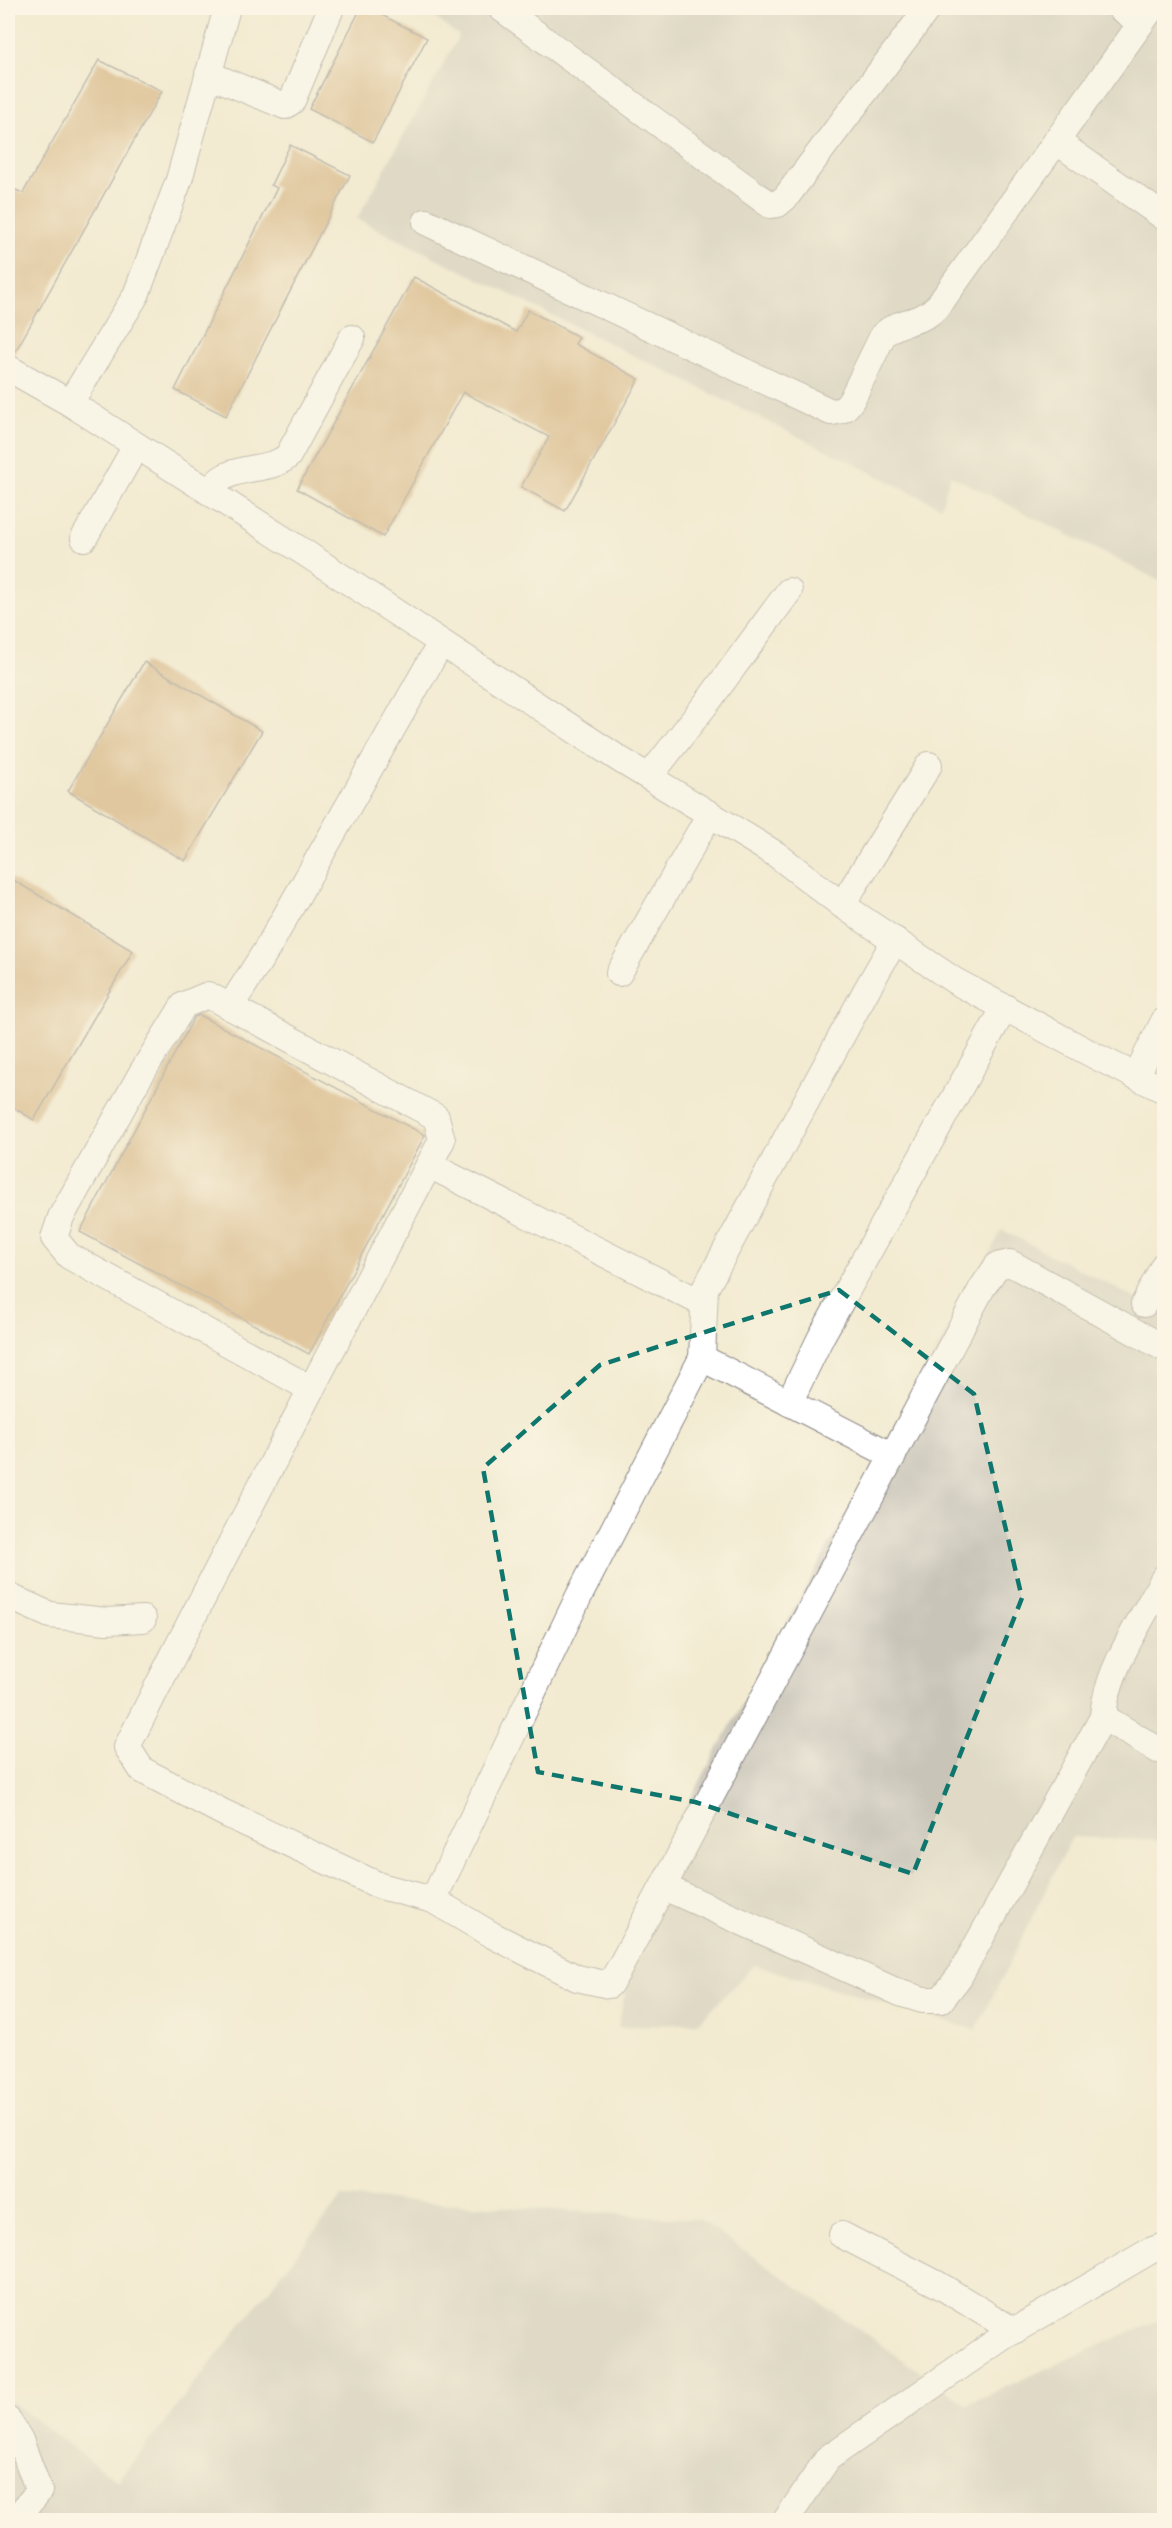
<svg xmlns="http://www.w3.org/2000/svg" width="1172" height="2528" viewBox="0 0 1172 2528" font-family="Sriracha,sans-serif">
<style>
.industrial{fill:#c8c4b8}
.building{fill:#ca9c62}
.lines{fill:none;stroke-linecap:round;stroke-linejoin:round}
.minor-casing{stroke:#8a8686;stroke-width:28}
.minor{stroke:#fff;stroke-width:26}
.marked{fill:none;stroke:#0f766e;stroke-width:4.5;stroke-dasharray:12 8;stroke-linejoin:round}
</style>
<rect width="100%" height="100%" fill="#fcf5e5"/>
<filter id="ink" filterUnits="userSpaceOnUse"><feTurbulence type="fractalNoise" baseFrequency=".0167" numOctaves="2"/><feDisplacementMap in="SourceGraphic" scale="12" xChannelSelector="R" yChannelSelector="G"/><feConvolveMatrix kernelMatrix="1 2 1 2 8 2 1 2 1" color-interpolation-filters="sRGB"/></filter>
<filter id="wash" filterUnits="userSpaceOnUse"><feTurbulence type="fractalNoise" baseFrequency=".008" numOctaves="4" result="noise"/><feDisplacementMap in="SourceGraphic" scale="24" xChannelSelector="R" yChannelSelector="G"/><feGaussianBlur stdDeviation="1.35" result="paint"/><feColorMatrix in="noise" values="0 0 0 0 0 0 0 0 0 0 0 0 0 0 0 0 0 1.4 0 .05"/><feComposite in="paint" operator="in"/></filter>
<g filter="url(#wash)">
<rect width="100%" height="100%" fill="#f2ebd1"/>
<!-- industrial -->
<g class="industrial">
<polygon points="422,8 1164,8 1164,583 950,475 941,507 357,219 459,36"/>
<polygon points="1002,1230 1164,1313 1164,1841 1072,1837 976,2030 754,1965 698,2023 618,2027 651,1871"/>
<polygon points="342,2197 699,2219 967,2404 1164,2317 1164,2520 8,2520 8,2399 118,2481"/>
</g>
<g id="blocks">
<!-- building -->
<g class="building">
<polygon points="361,8 368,8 427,38 373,142 309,109"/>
<polygon points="99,60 162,91 14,354 8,353 8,198 13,189 23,193"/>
<polygon points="290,145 350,175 226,416 175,390 277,188 271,185"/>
<polygon points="414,277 516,332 528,310 579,337 575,344 639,379 565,511 521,487 549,437 463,392 383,537 297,489"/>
<polygon points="144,662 262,731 185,861 68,791"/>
<polygon points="8,877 133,951 34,1120 8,1104"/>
<polygon points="199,1015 425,1135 309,1354 80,1232 191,1023 194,1017"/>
</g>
</g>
</g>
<g filter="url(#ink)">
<use href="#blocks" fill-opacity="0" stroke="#8a8686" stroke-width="1.5"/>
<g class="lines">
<defs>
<g id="minor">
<polyline points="501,8 770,205 778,204 786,197 928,8"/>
<polyline points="1120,8 1141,23"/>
<polyline points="208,74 285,106 292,101 331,8"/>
<polyline points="1056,141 1164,217"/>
<path d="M426 222 831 412C842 411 846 409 852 399L883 335C901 318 918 326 938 306L1152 8"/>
<polyline points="8,368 70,403 305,553 619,759 777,855 842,905 955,981 1097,1057 1164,1090"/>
<polyline points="70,403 136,295 179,180 227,8"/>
<path d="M208 491C214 486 219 479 226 476 245 466 272 470 288 456L352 338"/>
<polyline points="84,538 136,446"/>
<polyline points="649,777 709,700 789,591"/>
<polyline points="842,905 929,765"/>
<polyline points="619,973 710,814"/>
<polyline points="230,1007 267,949 441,643"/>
<polyline points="1136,1076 1164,1021"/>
<polyline points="429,1165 704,1304"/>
<polyline points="1144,1304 1164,1265"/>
<polyline points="702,1358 893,1456"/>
<path d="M311 1389 69 1256 54 1238 61 1217 141 1074 184 1005 208 995 436 1117 442 1140C336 1342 229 1543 127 1747L142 1770 222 1812 380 1886 433 1900 492 1935 577 1978 609 1985 619 1969 982 1288 997 1266 1010 1263 1164 1348"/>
<polyline points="789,1403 821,1337 1005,1007"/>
<polyline points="8,1596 50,1615 107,1621 143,1619"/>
<polyline points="1103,1717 1158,1750 1164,1749"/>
<path d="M664 1887 900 1993 923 2000H941L959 1977 1103 1717C1106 1671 1142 1619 1164 1578"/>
<polyline points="433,1900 579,1596 702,1358 705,1289 867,989 895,940"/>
<polyline points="842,2235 939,2285 1014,2331"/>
<polyline points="8,2420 20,2440 39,2491 15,2520"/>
<polyline points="786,2520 828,2458 1003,2337 1150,2251 1164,2246"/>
</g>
</defs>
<!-- minor casing -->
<use href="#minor" class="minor-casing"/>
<!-- minor -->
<use href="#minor" class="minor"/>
</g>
</g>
<!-- marked area -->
<path d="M0 0H1172V2528H0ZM839 1290 974 1394 1022 1598 913 1874 695 1802 538 1772 483 1468 600 1365Z" fill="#f2ebd1" fill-opacity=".55" fill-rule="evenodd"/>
<path class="marked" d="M839 1290 974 1394 1022 1598 913 1874 695 1802 538 1772 483 1468 600 1365Z"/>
<!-- margin -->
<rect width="1172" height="2528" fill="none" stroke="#fcf5e5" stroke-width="30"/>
</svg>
